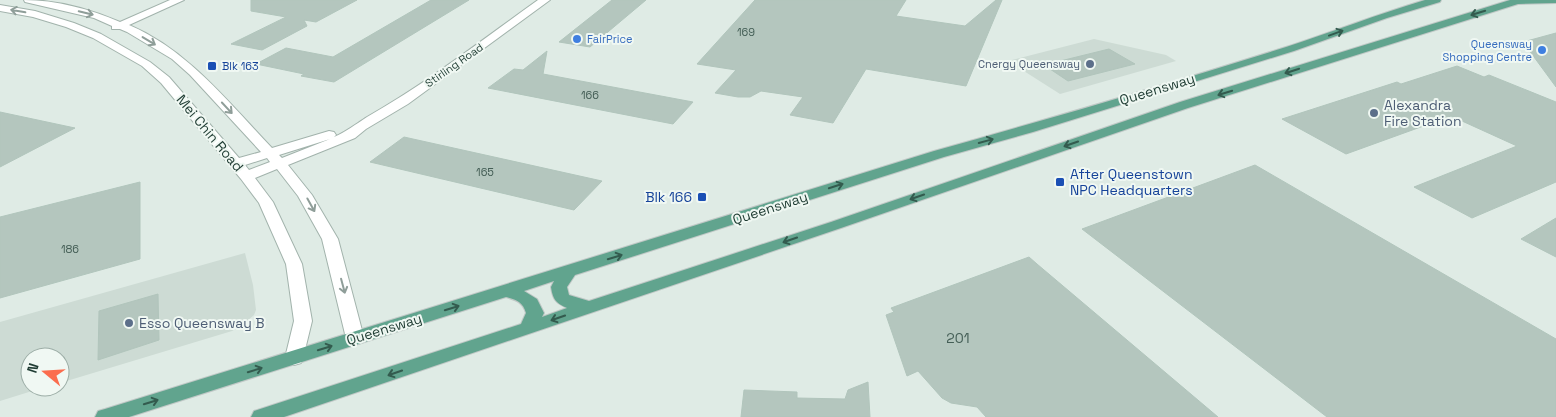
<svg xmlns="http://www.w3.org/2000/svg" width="1556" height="417" viewBox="0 0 1556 417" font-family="'Space Grotesk',sans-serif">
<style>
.built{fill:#cddbd4}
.building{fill:#b4c6be;stroke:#b1c5bc}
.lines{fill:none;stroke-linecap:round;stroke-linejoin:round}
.minor-casing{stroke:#a2b3ac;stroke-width:2}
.major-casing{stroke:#c0c8c6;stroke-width:2}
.minor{fill:#fff;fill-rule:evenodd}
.major{fill:#61a48e;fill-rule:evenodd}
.oneway{stroke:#8f9e99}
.oneway2{stroke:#335b4e}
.shop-dot{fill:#3f7fe0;stroke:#f0f8f3;stroke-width:2}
.service-dot{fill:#5c6f8a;stroke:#f0f8f3;stroke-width:2}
.transit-dot{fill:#1a4fb4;stroke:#f0f8f3;stroke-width:2}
.labels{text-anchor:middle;stroke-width:4;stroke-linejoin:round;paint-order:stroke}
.number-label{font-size:11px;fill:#445e56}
.far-shop-label{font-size:11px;fill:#366cbe;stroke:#f0f8f3;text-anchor:start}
.far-service-label{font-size:11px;fill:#4e5e75;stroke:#f0f8f3;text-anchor:end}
.far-street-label{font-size:11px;fill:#1f3c33;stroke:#f0f8f3}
.far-transit-label{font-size:11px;fill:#164399;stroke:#f0f8f3;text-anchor:start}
.street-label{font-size:14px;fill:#1f3c33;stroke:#f0f8f3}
.service-label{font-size:14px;fill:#4e5e75;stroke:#f0f8f3;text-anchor:start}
.transit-label{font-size:14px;fill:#164399;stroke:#f0f8f3;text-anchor:start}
.near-number-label{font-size:14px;fill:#445e56}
</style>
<rect width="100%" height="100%" fill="#dfebe5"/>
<!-- built -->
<g class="built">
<polygon points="1094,39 1166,55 1176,61 1060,94 1008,61"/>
<polygon points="245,253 253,285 256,310 254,315 241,326 232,331 60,383 60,357 30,357 30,387 45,387 0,401 0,322"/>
</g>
<!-- building -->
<g class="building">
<polygon points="251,0 357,0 316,22 304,20 307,26 262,50 231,44 286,17 251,11"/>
<polygon points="431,0 469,0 334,82 301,76 304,74 256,64 286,48 333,57"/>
<polygon points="612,0 646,0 590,47 559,42"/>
<polygon points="755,0 906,0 896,16 965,26 996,0 1002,0 966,86 866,69 833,123 790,115 803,97 761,91 750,97 738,97 715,93 736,70 697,64"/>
<polygon points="1556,33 1556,87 1523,42"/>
<polygon points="1109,49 1135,64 1068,81 1044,65"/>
<polygon points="547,51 543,74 693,102 673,124 488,88 514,69 523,70"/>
<polygon points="1457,66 1484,77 1489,75 1556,102 1556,182 1472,218 1414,187 1517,146 1451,116 1346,154 1282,119 1397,82 1401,84"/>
<polygon points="0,112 75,128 0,167"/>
<polygon points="404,137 602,181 574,210 370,162"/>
<polygon points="1255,165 1556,339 1556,417 1327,417 1082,229"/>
<polygon points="140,182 140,259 0,298 0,217"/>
<polygon points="1556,218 1556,257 1521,239"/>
<polygon points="1029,257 1037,264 1218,417 986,417 977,407 951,403 942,398 918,371 907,376 886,315 894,312 891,308"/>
<polygon points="158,294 159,340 98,360 99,311"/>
<polygon points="868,382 870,417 741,417 744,390 797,392 797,398 845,399 848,390"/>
</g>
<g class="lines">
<defs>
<path id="minor" d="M24 0C56 0 90 9 120 22L170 0H184L129 25C188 50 229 103 272 148L329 131 334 132 336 135 334 137C346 132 356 124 367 117 427 83 482 40 538 0H550L408 104 366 129 355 138 288 165 312 195 338 239 364 338 361 343 355 344 349 343 346 338 322 239 298 196 277 169 255 178 273 202 302 264 312 321 303 358 301 363 294 365 287 363 285 358 294 321 286 264 259 203 241 179 161 83 142 66 93 38 66 27 33 17 0 11V5L35 11 74 23 101 34 150 62 169 77 239 158 261 152 190 75 172 59 127 32 120 29H112V26L94 18 25 2ZM330 139 282 158 279 155ZM267 158 270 162 249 170 245 165Z"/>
<path id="major" d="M1425 0H1441L1440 2 1387 18 1294 51 1033 132 944 157 575 275 567 287 569 295 589 301 831 222 1180 102 1510 0H1556V3L1518 4 1188 108 841 228 284 417H251L254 411 521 324 526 313C523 302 516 300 506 297L129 417H95L98 411 105 409 934 151C1052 118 1169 84 1286 47 1332 32 1378 14 1425 0ZM554 281 551 287C553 300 556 303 567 308L542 317 544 313 537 299 524 291Z"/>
</defs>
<!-- minor casing -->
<use href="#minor" class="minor-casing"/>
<!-- major casing -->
<use href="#major" class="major-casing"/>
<!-- minor -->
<use href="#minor" class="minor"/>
<!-- major -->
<use href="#major" class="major"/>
</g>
<!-- one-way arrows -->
<defs><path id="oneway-shaft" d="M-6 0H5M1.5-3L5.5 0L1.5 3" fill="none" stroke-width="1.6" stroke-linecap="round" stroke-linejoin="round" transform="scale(1.25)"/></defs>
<g class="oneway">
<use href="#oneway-shaft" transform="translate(18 11) rotate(-170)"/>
<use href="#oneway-shaft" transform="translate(86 13) rotate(14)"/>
<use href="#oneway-shaft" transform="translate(149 41) rotate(31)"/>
<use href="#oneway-shaft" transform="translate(227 108) rotate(47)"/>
<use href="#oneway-shaft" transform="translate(311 205) rotate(61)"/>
<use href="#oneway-shaft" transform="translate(343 286) rotate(75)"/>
</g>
<g class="oneway2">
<use href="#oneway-shaft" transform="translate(1478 13) rotate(163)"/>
<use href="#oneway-shaft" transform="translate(1336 33) rotate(-20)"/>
<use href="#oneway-shaft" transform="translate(1292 71) rotate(162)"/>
<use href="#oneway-shaft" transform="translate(1225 93) rotate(163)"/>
<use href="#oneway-shaft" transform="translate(986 141) rotate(-15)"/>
<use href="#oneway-shaft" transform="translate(1071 144) rotate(161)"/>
<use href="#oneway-shaft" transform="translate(836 186) rotate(-18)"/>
<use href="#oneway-shaft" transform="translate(917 197) rotate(161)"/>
<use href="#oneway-shaft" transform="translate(790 240) rotate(161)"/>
<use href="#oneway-shaft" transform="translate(615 257) rotate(-17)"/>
<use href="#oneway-shaft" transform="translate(452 308) rotate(-17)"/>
<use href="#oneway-shaft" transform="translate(558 318) rotate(161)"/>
<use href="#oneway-shaft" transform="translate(325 348) rotate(-17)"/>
<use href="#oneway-shaft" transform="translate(255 370) rotate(-17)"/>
<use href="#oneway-shaft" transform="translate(395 373) rotate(161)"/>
<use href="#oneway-shaft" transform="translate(151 402) rotate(-17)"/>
</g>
<!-- markers -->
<g class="shop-dot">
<circle cx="577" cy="39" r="5"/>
<circle cx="1542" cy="50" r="5"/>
</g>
<g class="service-dot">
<circle cx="1090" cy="64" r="5"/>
<circle cx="1374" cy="113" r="5"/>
<circle cx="129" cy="323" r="5"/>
</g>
<g class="transit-dot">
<rect x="207" y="61" width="10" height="10" rx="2.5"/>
<rect x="1055" y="177" width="10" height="10" rx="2.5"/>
<rect x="697" y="192" width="10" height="10" rx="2.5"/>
</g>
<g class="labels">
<!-- number labels -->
<g class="number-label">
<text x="746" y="36">169</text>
<text x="590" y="99">166</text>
<text x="485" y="176">165</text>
<text x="70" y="253">186</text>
</g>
<!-- far-shop labels -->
<g class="far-shop-label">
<text x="587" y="43">FairPrice</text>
<text x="1532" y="48" text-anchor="end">Queensway<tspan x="1532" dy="13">Shopping Centre</tspan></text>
</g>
<!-- far-service labels -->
<g class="far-service-label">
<text x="1080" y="68">Cnergy Queensway</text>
</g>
<!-- far-street labels -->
<g class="far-street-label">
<text transform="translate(454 65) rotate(-35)" y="4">Stirling Road</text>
</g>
<!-- far-transit labels -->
<g class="far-transit-label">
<text x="222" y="70">Blk 163</text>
</g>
<!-- street labels -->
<g class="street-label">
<text transform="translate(1157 89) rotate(-17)" y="5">Queensway</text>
<text transform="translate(210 133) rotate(50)" y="5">Mei Chin Road</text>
<text transform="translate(770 208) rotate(-18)" y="5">Queensway</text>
<text transform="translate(384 329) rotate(-17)" y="5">Queensway</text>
</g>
<!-- service labels -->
<g class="service-label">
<text x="1384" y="110">Alexandra<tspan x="1384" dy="16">Fire Station</tspan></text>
<text x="139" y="328">Esso Queensway B</text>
</g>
<!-- transit labels -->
<g class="transit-label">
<text x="1070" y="179">After Queenstown<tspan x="1070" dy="16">NPC Headquarters</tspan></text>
<text x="692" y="202" text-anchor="end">Blk 166</text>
</g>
<!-- near-number labels -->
<g class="near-number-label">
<text x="958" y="343">201</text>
</g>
</g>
<!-- north arrow -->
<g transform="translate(45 372) rotate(288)"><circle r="24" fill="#f0f8f3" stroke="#9cada6"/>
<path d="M0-4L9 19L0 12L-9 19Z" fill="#fb6d4e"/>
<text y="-8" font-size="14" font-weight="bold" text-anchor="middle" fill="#1f3c33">N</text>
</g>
</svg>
